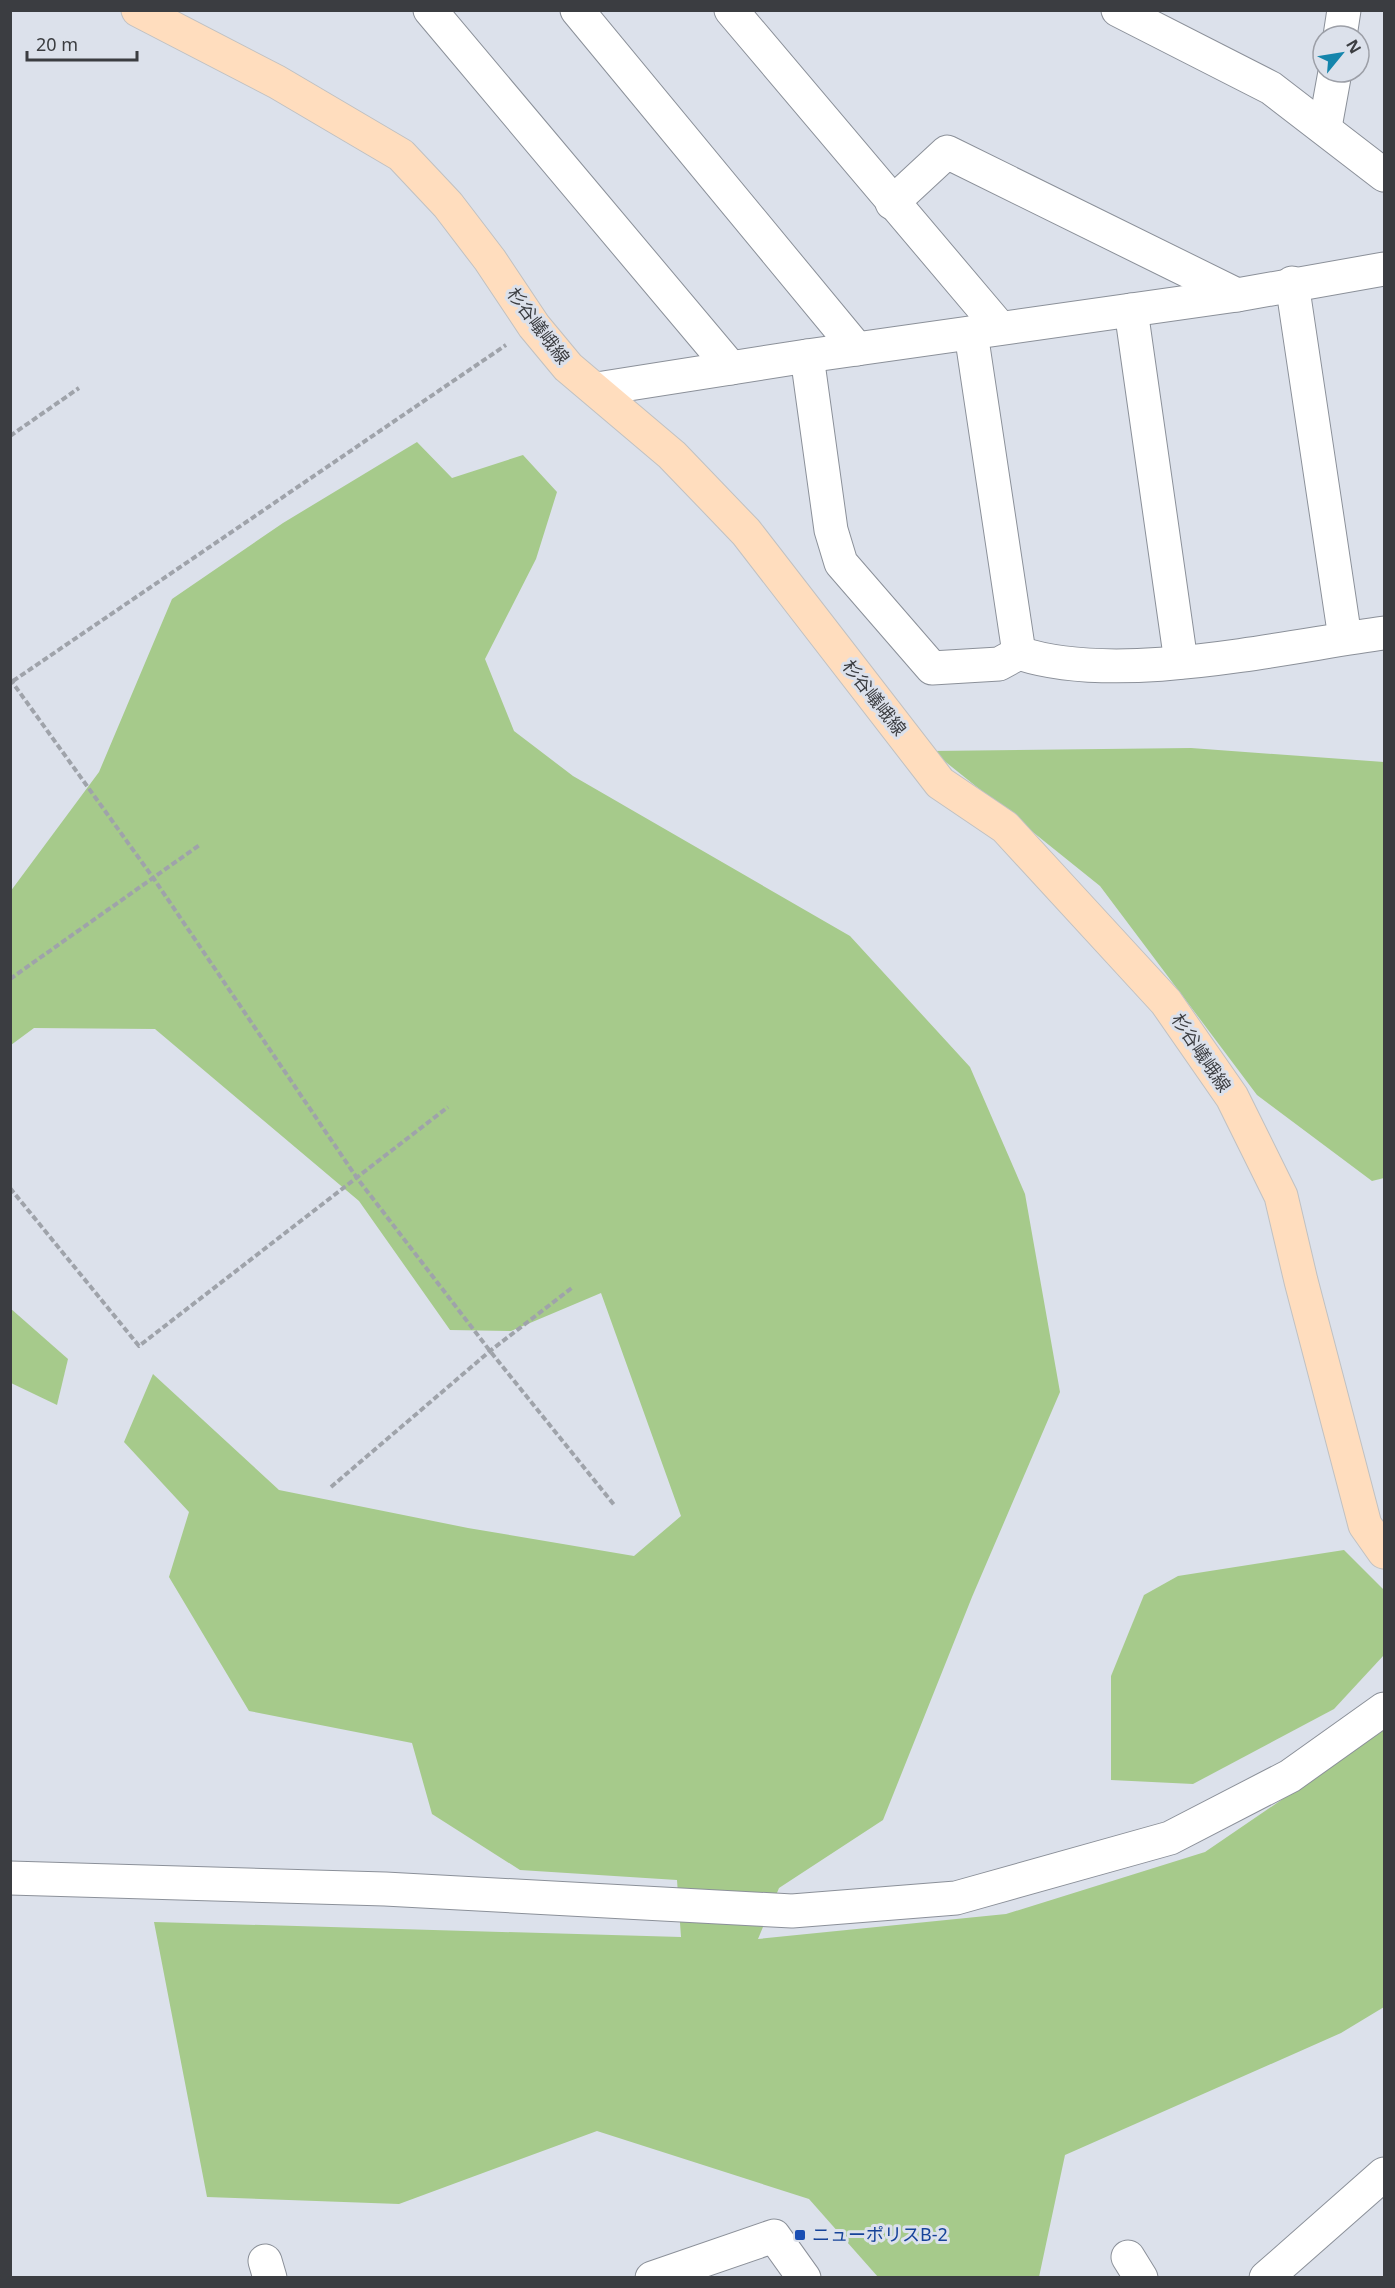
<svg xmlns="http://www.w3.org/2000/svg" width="1395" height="2288" viewBox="0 0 1395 2288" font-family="'Noto Sans','Noto Sans JP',sans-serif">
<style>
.green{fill:#a6ca8b}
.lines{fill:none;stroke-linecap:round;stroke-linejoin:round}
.minor-casing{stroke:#8b9099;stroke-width:35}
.major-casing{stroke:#c0c1c2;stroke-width:35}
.path{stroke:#9fa3aa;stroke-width:4;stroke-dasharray:6 3;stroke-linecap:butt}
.minor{stroke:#fff;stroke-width:33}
.major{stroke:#ffddbe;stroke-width:33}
.transit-dot{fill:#1a4fb4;stroke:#dce1eb;stroke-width:2}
.labels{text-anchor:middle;stroke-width:6;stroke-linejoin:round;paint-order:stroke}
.street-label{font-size:18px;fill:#3b3d41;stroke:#dce1eb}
.transit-label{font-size:18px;fill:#164399;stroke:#dce1eb;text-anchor:start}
</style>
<rect width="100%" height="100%" fill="#dce1eb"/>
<!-- green -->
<g class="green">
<polygon points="417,442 452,478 523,455 557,492 536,559 485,659 514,731 573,776 850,936 970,1067 1025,1194 1060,1392 972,1597 883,1820 779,1888 758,1939 1006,1914 1205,1852 1384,1730 1384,2007 1341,2033 1065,2155 1039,2277 878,2277 809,2199 597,2131 399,2204 207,2197 154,1922 681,1937 677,1880 520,1870 432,1814 412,1743 249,1711 169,1577 189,1512 124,1442 153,1374 279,1490 468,1528 634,1556 681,1516 601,1293 511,1331 450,1330 359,1201 155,1029 34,1028 11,1045 10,892 99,772 172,599 283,523"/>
<polygon points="1191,748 1384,762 1384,1178 1372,1181 1257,1095 1100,886 932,751"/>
<polygon points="10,1308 68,1359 57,1405 11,1383"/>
<polygon points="1344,1550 1384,1590 1384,1655 1334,1709 1193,1784 1111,1780 1111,1676 1144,1595 1178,1576"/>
</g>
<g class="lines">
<defs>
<g id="minor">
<polyline points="430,10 731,368"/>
<polyline points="577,10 857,349"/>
<polyline points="731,10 1000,328"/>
<polyline points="1118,10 1271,88 1384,175"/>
<polyline points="1340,36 1344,10"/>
<polyline points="1325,127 1335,72"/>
<polyline points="892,203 947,152 1237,295"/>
<polyline points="1292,283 1345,638"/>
<polyline points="1131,310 1181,662"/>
<polyline points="971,333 1019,653"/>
<path d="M807 356 831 530 841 563 932 668 999 664 1019 653C1118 686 1281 647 1384 633"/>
<polyline points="597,389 807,356 1237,295 1384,269"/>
<polyline points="10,1878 385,1889 792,1911 956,1898 1170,1838 1290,1776 1384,1709"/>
<polyline points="1128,2257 1141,2278"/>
<polyline points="265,2261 270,2278"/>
<polyline points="652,2278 774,2236 804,2278"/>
<polyline points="1266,2278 1384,2174"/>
</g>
<polyline id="major" points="138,10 277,82 401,155 448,205 490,260 534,326 568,367 672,455 746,532 940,783 1005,827 1166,1002 1232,1097 1281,1196 1301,1281 1365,1525 1384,1552"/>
</defs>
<!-- minor casing -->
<use href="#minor" class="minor-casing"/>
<!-- major casing -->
<use href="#major" class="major-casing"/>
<!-- path -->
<g class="path">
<polyline points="10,436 79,388"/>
<polyline points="10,679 154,879 357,1178 490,1351 615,1506"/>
<polyline points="13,681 506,345"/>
<polyline points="10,979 201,844"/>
<polyline points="10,1188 139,1346 448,1107"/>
<polyline points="331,1487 490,1351 573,1287"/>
</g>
<!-- minor -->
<use href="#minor" class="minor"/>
<!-- major -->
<use href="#major" class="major"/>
</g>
<!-- markers -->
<rect class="transit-dot" x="794" y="2229" width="12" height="12" rx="3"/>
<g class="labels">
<!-- street labels -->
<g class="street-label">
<text transform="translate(538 326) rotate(53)" y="6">杉谷嶬峨線</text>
<text transform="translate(874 698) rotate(52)" y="6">杉谷嶬峨線</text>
<text transform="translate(1201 1053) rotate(56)" y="6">杉谷嶬峨線</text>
</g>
<!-- transit labels -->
<g class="transit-label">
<text x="812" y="2241">ニューポリスB-2</text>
</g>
</g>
<!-- border -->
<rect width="1395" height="2288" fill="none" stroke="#3b3d41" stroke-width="24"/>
<!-- north arrow -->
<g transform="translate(1341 54) rotate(60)"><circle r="28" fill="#dce1eb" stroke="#9c9fa7" stroke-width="1.5"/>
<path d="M0-4.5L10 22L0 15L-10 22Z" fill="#1585ac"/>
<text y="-9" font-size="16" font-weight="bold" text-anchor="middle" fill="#3b3d41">N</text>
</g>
<!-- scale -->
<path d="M27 51v9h110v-9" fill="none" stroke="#3b3d41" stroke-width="3"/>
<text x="36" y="51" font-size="18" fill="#3b3d41" stroke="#dce1eb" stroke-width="4.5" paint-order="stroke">20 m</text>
</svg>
